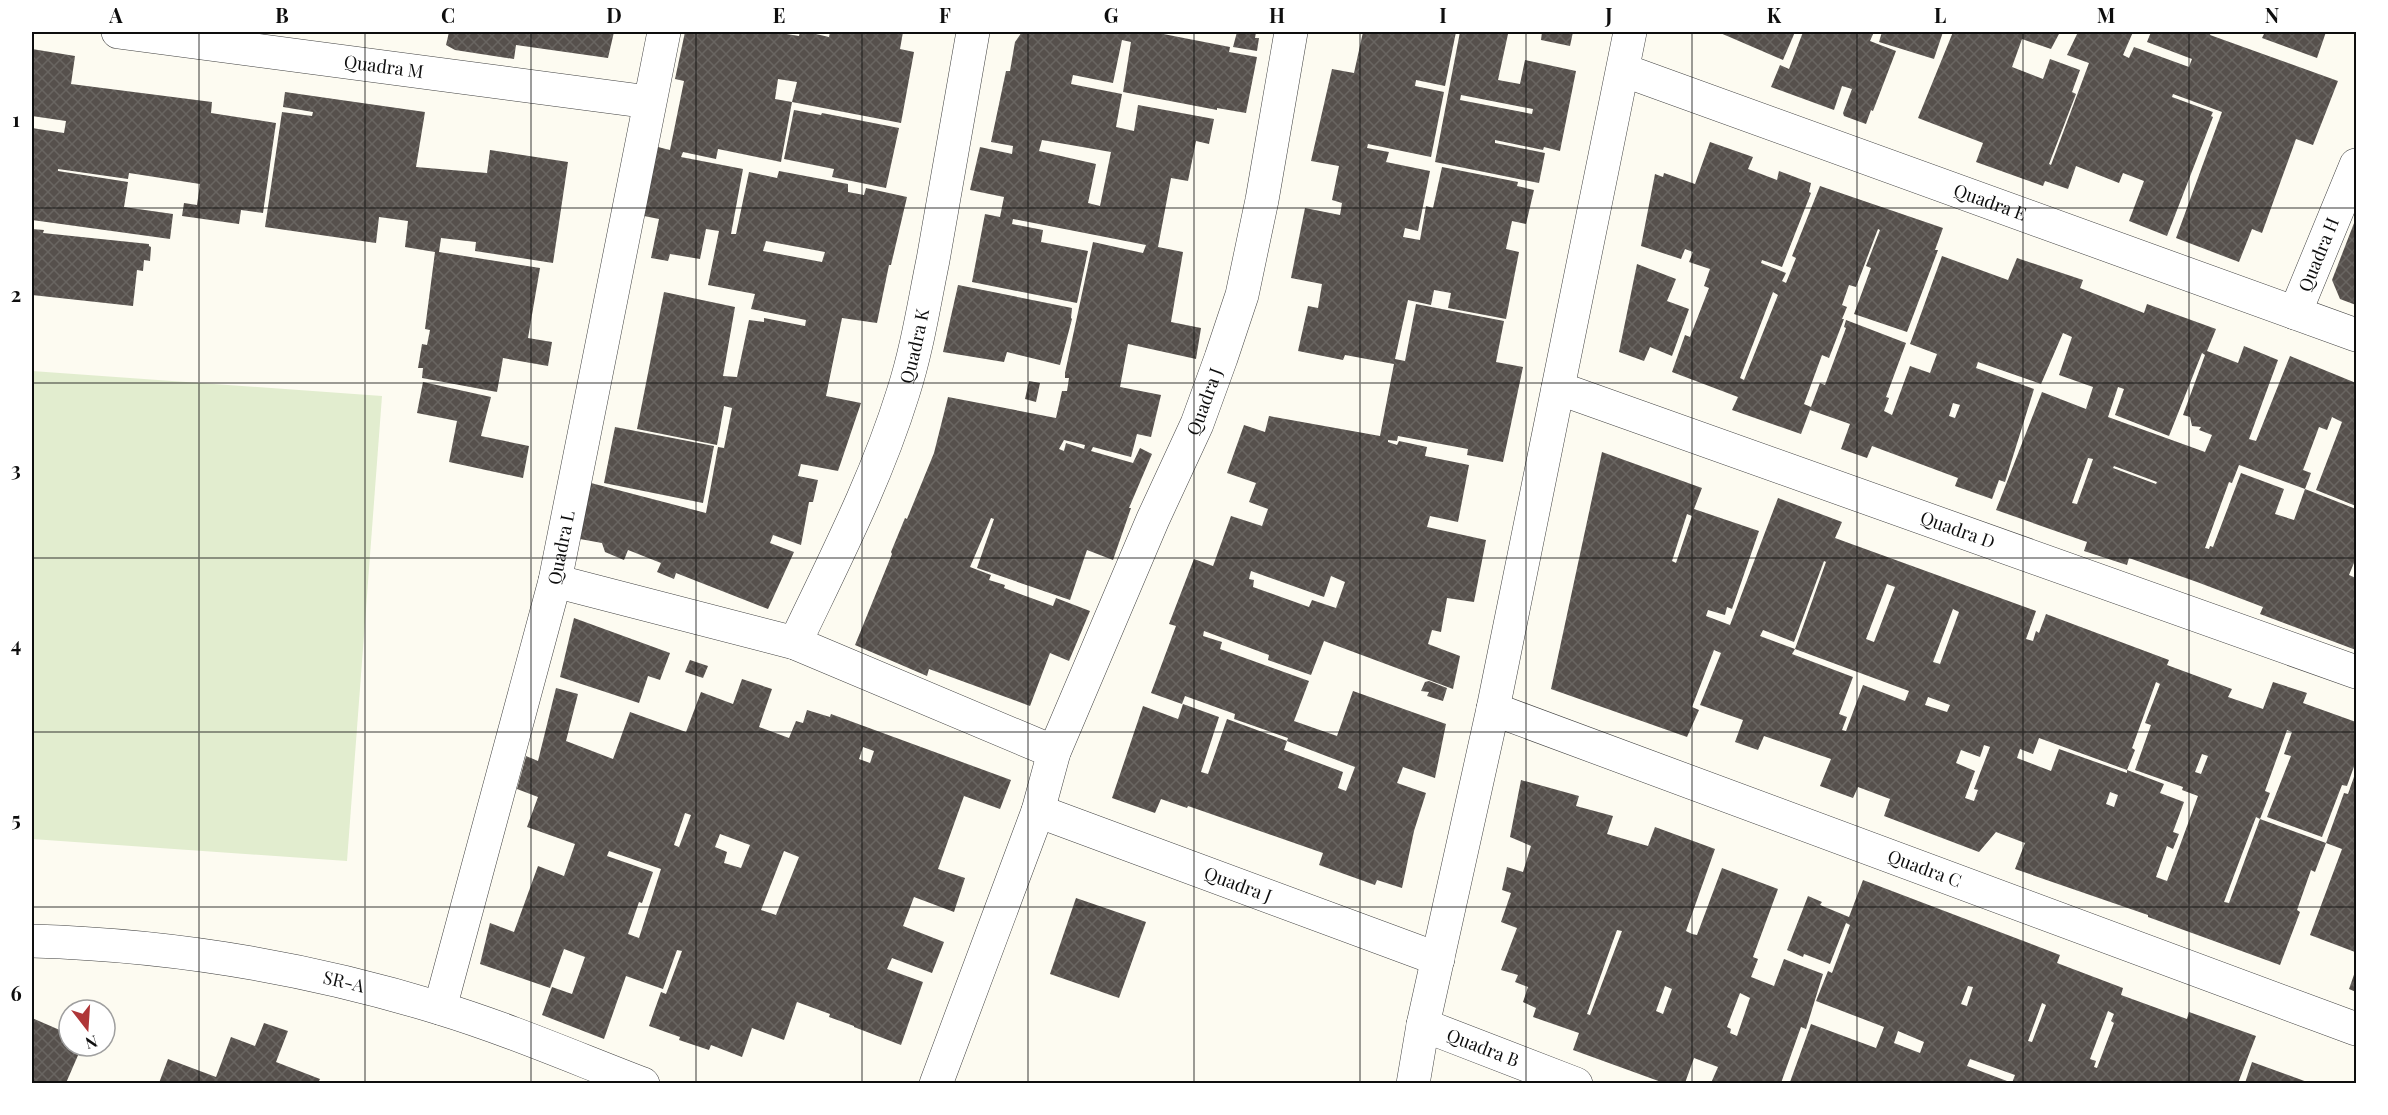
<svg xmlns="http://www.w3.org/2000/svg" width="2388" height="1115" viewBox="0 0 2388 1115" font-family="'Playfair Display',serif">
<style>
.pitch{fill:#e2edcf}
.building{fill:url(#building-cross-hatch);fill-rule:evenodd}
.lines{fill:none;stroke-linecap:round;stroke-linejoin:round}
.minor-casing{stroke:#414141;stroke-width:34}
.minor{stroke:#fff;stroke-width:33}
.grid{fill:none;stroke:#0e0e0e;stroke-width:1.5;stroke-opacity:0.55}
.labels{text-anchor:middle;stroke-width:6;stroke-linejoin:round;paint-order:stroke}
.street-label{font-size:18px;fill:#0e0e0e;stroke:#fff}
.neatline{fill:none;stroke:#0e0e0e;stroke-width:2}
.grid-label{font-size:20px;text-anchor:middle;font-weight:bold;fill:#0e0e0e}
</style>
<defs>
<pattern id="building-cross-hatch" width="8" height="8" patternUnits="userSpaceOnUse" patternTransform="scale(1.5)"><rect width="8" height="8" fill="#56504c"/><path d="M0 0l8 8M0 8l8-8" fill="none" stroke="#696561"/></pattern>
</defs>
<rect width="100%" height="100%" fill="#fdfbf1"/>
<!-- pitch -->
<polygon class="pitch" points="32,371 382,396 347,861 32,839"/>
<!-- building -->
<g class="building">
<polygon points="449,32 614,32 608,58 516,45 514,59 455,50 446,45"/>
<path d="M685 32H774L799 36 800 32H807L829 37 830 32H903L900 49 914 52 901 123 792 102 797 82 778 79 775 99 792 102 781 162 718 149 716 159 683 152 681 157 743 169 731 234H736L749 172 777 178 779 171 848 184V192L864 195 866 188 907 197 891 265H889L877 323 842 318 826 396 861 403 838 471 801 464 798 476 818 480 813 502H809L801 545 773 535 770 543 794 552 768 609 676 573 674 579 657 572 661 563 628 550 624 560 605 552 602 543 580 539 591 483 706 513 718 447 724 448 732 408 724 406 717 445 637 429 664 292 735 307 723 376 737 377 749 320 764 322V318L805 326 806 320 751 309 755 294 708 285 719 231 706 229 700 259 670 254 668 261 651 258 659 219 644 216 658 147 670 150 684 81 675 79ZM766 241 825 252 822 262 763 251Z"/>
<path d="M1022 32H1153L1230 47 1229 52 1257 57 1246 113 1217 108V110L1123 92 1131 42 1122 40 1113 83 1073 75 1071 84 1122 94 1116 127 1134 131 1138 105 1214 119 1209 144 1196 141 1188 181 1171 178 1158 247 1183 252 1171 322 1201 328 1196 359 1128 344 1120 387 1161 395 1151 437 1137 434 1131 457 1093 447 1091 451 1133 463 1140 448 1152 454 1129 508H1131L1113 560 1087 550 1070 600 977 568 994 519 991 518 970 567 991 575 989 580 1005 585 1004 588 1053 606 1056 598 1090 611 1069 661 1050 653 1030 706 929 669 927 676 855 645 892 554 891 552 905 518 907 519 934 453 948 397 1056 418 1062 391H1067L1069 378H1065V373L1093 242 1143 253 1146 245 1013 219 1012 224 1043 230 1041 242 1088 251 1077 303 972 282 985 214 1000 217 1004 197 970 190 980 147 1012 154 1013 146 991 142 1006 71H1010L1015 42ZM1042 140 1111 152 1100 206 1088 203 1096 164 1039 151ZM1064 440 1085 445 1084 449 1066 443 1064 451 1059 449Z"/>
<polygon points="1237,32 1256,32 1255,38 1259,38 1257,51 1233,47"/>
<path d="M1363 32H1456L1445 86 1416 80 1415 86 1444 92 1431 157 1368 144 1367 148 1389 152 1386 162 1430 171 1418 231 1405 228 1403 237 1420 240 1426 206 1433 208 1442 167 1518 182 1517 186 1534 190 1526 224 1512 221 1506 249 1519 252 1506 319 1448 308 1451 293 1434 290 1431 305 1408 300 1395 359 1405 361 1416 304 1504 321 1496 362 1523 367 1503 462 1467 455 1468 449 1398 436 1397 441 1388 440V442L1397 445 1399 441 1427 447 1425 456 1469 465 1458 522 1430 516 1427 527 1486 540 1474 602 1447 598 1441 632 1432 630 1428 644 1460 656 1453 689 1324 641 1311 675 1268 660 1269 655 1204 631 1203 636 1222 642 1220 649 1309 681 1294 721 1337 736 1353 691 1446 724 1435 778 1403 767 1397 783 1426 793 1414 831 1402 888 1377 880 1375 885 1319 865 1323 853 1188 806 1187 808 1161 799 1155 813 1112 798 1143 706 1178 719 1183 704 1219 717 1201 772 1208 774 1227 719 1287 741 1284 750 1343 772 1338 788 1346 791 1355 767 1287 741 1288 738 1234 719 1235 714 1185 696 1182 704 1151 693 1176 626 1169 624 1194 559 1213 566 1231 516 1262 526 1268 509 1249 502 1256 483 1227 473 1244 425 1265 432 1269 416 1380 436 1394 364 1345 355 1343 360 1298 351 1308 306 1318 308 1322 284 1291 278 1305 208 1340 215 1342 203 1332 200 1339 166 1311 161 1332 69 1354 73ZM1251 571 1324 597 1331 576 1345 582 1336 608 1312 600 1309 607 1253 587 1254 580 1249 579Z"/>
<path d="M1460 32H1500L1508 34 1498 80 1520 84 1525 60 1576 71 1560 151 1544 147 1543 150 1495 140V143L1545 153 1539 183 1435 162ZM1461 95 1533 109 1532 114 1460 100Z"/>
<polygon points="1542,32 1573,32 1570,46 1541,40"/>
<polygon points="1718,32 1795,32 1783,60"/>
<polygon points="1803,32 1874,32 1870,41 1896,51 1873,111 1871,110 1866,124 1844,116 1843,113 1852,89 1842,86 1834,110 1771,87 1780,65 1789,69"/>
<polygon points="1882,32 1943,32 1934,59 1879,42"/>
<polygon points="1953,32 2060,32 2051,49 2022,39 2012,67 2043,79 2050,59 2080,70 2072,92 2076,94 2049,164 2051,165 2089,63 2067,55 2078,32 2133,32 2123,55 2129,58 2134,47 2189,67 2192,59 2147,42 2151,32 2211,32 2210,35 2338,81 2313,145 2296,139 2262,233 2252,229 2239,262 2176,238 2222,112 2173,94 2172,97 2213,112 2211,116 2213,117 2167,236 2129,221 2144,181 2123,173 2119,183 2076,166 2068,189 2045,181 2043,186 1976,162 1983,143 1918,118"/>
<polygon points="2265,32 2326,32 2317,58 2262,38"/>
<polygon points="32,49 75,56 71,84 212,102 211,113 276,123 263,213 241,210 239,224 182,216 184,203 197,205 200,184 129,173 128,179 58,169 58,171 128,182 124,207 173,214 170,239 32,220 32,128 64,133 66,121 32,116"/>
<polygon points="285,92 425,112 416,167 487,173 490,150 568,162 553,263 475,251 476,242 441,238 439,252 540,268 528,338 552,342 548,366 503,358 497,392 422,378 423,368 418,368 422,344 427,345 430,330 425,329 435,252 405,247 408,221 379,217 376,243 265,227 282,112 312,116 313,112 283,107"/>
<polygon points="794,110 821,115 822,113 899,128 886,188 832,177 834,169 784,159"/>
<path d="M1710 142 1753 157 1748 169 1777 180 1779 171 1811 183 1809 192 1811 193 1782 267 1762 260 1761 263 1786 273 1782 281 1786 283 1796 258 1792 256 1820 186 1943 228 1935 250H1938L1907 332 1854 314 1871 268 1866 266 1880 230 1878 229 1856 287 1849 285 1842 305 1847 307 1842 319H1844L1829 358 1822 355 1804 404 1811 407 1820 383 1825 385 1846 328 1844 327 1846 320 1906 343 1886 397 1889 398 1884 411 1892 415 1910 366 1930 373 1937 354 1910 344 1942 256 2008 280 2017 258 2083 280 2080 288 2144 313 2147 304 2216 329 2207 351 2238 363 2244 346 2278 360 2249 439 2256 441 2290 356 2356 383V506L2316 490 2342 422 2332 417 2327 430 2319 427 2303 470 2311 473 2305 489 2239 465 2232 483 2229 482 2205 548 2209 549 2210 546 2213 547 2241 473 2284 489 2275 514 2294 520 2305 489 2356 509V558L2349 575 2356 578V650L2260 614 2263 607 2197 582 2129 558 2127 565 2084 551 2087 542 1996 510 2042 392 2086 409 2093 387 2059 375 2072 337 2063 333 2041 384 1978 362 1976 368 2034 389 2005 482 1999 480 1992 499 1955 486 1958 478 1872 446 1867 458 1841 449 1850 424 1810 410 1801 434 1732 410 1738 397 1672 372 1685 335 1690 337 1709 288 1704 286 1710 269 1689 262 1693 252 1685 249 1681 259 1641 246 1655 174 1663 177 1664 173 1695 184ZM1773 292 1778 295 1744 380 1740 378ZM2202 353 2205 355 2183 415 2190 417 2192 426 2201 427 2199 430 2212 435 2205 452 2108 417 2118 387 2124 389 2115 415 2169 436ZM1953 403 1960 405 1955 418 1949 416ZM2088 458 2093 459 2077 504 2072 503ZM2114 466 2157 482 2156 484 2113 468Z"/>
<polygon points="2356,218 2356,305 2340,299 2332,280"/>
<polygon points="32,229 44,230 43,233 149,244 149,246 151,247 150,261 144,260 143,271 137,270 133,306 32,295"/>
<polygon points="1637,264 1676,279 1667,301 1689,309 1672,356 1650,347 1644,361 1619,352"/>
<polygon points="958,285 1072,308 1071,318 1072,319 1060,365 1007,352 1004,362 943,352"/>
<polygon points="1029,381 1040,383 1036,402 1025,399"/>
<polygon points="423,382 491,397 481,436 529,446 523,478 449,462 457,421 417,413"/>
<polygon points="615,427 714,446 703,503 604,483"/>
<path d="M1602 452 1702 488 1694 509 1759 531 1732 609 1727 607 1725 615 1708 610 1706 616 1730 625 1778 498 1842 522 1835 538 2036 611 2026 639 2033 641 2036 631 2039 633 2046 614 2169 660 2167 665 2232 689 2228 697 2263 709 2273 682 2307 693 2303 703 2356 722V761L2347 786 2342 785 2322 837 2267 817 2291 756 2284 754 2292 732 2287 730 2265 791 2270 793 2260 819 2256 817 2224 902 2229 903 2260 819 2326 843 2315 872 2311 870 2297 910 2300 912 2280 965 2148 917V915L2015 869 2025 843 1996 832 1979 852 1884 816 1890 799 1858 787 1853 798 1820 786 1831 759 1764 736 1758 750 1735 742 1743 720 1700 705 1721 653 1714 650 1692 707 1699 710 1687 737 1551 689ZM1687 514 1692 516 1676 563 1672 561ZM1824 561 1826 562 1795 649 1909 691 1905 701 1863 685 1846 731 1842 730 1847 717 1839 714 1853 677 1792 654 1795 649 1760 636 1763 630 1794 642ZM1887 584 1895 587 1874 642 1866 639ZM1953 609 1959 612 1940 664 1933 662ZM2156 682 2160 684 2145 723 2151 725 2135 770 2183 787 2182 790 2198 796 2167 881 2156 877 2167 846 2173 849 2179 834 2173 832 2184 802 2160 793 2164 784 2127 770V773L2059 749 2051 771 2017 758 2020 749 2033 754 2039 738 2127 770 2135 750 2132 748ZM1928 697 1950 705 1947 712 1925 705ZM1984 745 1990 747 1974 789 1978 790 1974 801 1965 798 1975 771 1956 763 1961 750 1980 757ZM2202 754 2208 756 2201 774 2195 772ZM2110 792 2118 795 2114 807 2106 804Z"/>
<polygon points="574,618 670,653 660,680 648,676 639,703 560,677"/>
<polygon points="690,660 708,666 703,678 685,672"/>
<path d="M742 679 772 689 759 727 789 738 796 721 803 723 807 710 830 717 831 714 1011 780 1000 809 964 796 938 869 965 878 954 912 914 897 903 926 944 942 932 973 892 958 887 969 923 982 901 1045 854 1027V1026L829 1017 830 1014 797 1002 784 1040 752 1028 742 1057 711 1045 709 1050 679 1040 680 1037 649 1026 661 992 666 994 682 951 677 950 663 989 626 976 604 1039 542 1015 552 987 572 994 585 957 564 949 550 988 480 964 490 923 514 932 538 866 564 876 575 844 527 827 538 797 517 789 526 756 538 761 556 688 578 694 566 741 613 759 630 712 686 732 701 692 733 704ZM863 747 874 751 870 763 859 759ZM685 813 691 815 679 847 674 845ZM720 834 750 845 741 868 724 863 727 852 715 847ZM609 851 661 869 639 938 628 934 639 902 642 903 653 872 607 856ZM784 851 799 857 776 915 761 910Z"/>
<polygon points="1429,681 1447,688 1443,701 1427,696 1429,692 1421,691 1425,682"/>
<polygon points="2356,771 2356,947 2355,952 2310,935 2342,849 2326,843 2344,793 2348,794"/>
<path d="M1521 780 1579 796 1576 806 1613 816 1607 834 1648 846 1655 827 1715 849 1686 931 1692 934 1697 935 1722 868 1778 889 1753 957 1758 959 1751 977 1774 986 1784 959 1823 974 1806 1029 1801 1027 1781 1083H1711L1718 1067 1694 1058 1685 1083H1664L1573 1050 1579 1033 1533 1017 1536 1008 1523 1002 1528 987 1515 982 1518 975 1501 970 1517 928 1501 922 1511 893 1502 890 1507 867 1523 872 1531 846 1510 837ZM1617 930 1622 931 1590 1015 1587 1014ZM1665 986 1672 989 1663 1014 1656 1011ZM1740 993 1750 998 1737 1036 1730 1033 1731 1029 1727 1027Z"/>
<path d="M1863 880 2060 955 2057 963 2123 988 2121 995 2187 1019 2189 1012 2256 1036 2238 1083H2012L2015 1075 1970 1059 1967 1066 2007 1081 2006 1083H1786L1788 1081 1790 1082 1811 1024 1876 1048 1884 1027 1816 1001 1828 971 1832 973 1850 925 1846 923 1830 964 1804 954 1803 957 1787 950 1808 896 1822 902 1820 905 1849 917ZM1968 986 1973 987 1967 1006 1961 1004ZM2042 1003 2046 1005 2032 1042 2028 1041ZM2108 1011 2114 1014 2111 1021 2114 1023 2097 1068 2094 1067 2096 1061 2090 1059ZM1898 1031 1924 1042 1920 1053 1894 1043Z"/>
<polygon points="1076,898 1146,922 1119,998 1050,974"/>
<polygon points="2356,969 2356,992 2349,989"/>
<polygon points="32,1018 69,1034 69,1046 82,1046 66,1083 32,1083"/>
<polygon points="264,1023 288,1031 276,1062 320,1079 318,1083 159,1083 168,1059 216,1077 231,1037 255,1046"/>
<polygon points="2252,1062 2310,1083 2245,1083"/>
</g>
<g class="lines">
<defs>
<g id="minor">
<path id="s1" d="M118 32 649 102"/>
<path id="s2" d="M1623 70 2356 335"/>
<path id="s3" d="M2295 313 2356 165"/>
<path id="s4" d="M1558 388 2356 672"/>
<polyline points="555,581 795,643 1054,752"/>
<path id="s5" d="M795 643C834 561 876 480 903 393 917 350 924 304 933 260 947 184 960 108 973 32"/>
<path id="s6" d="M1493 709 2356 1029"/>
<path id="s7" d="M1038 811 1438 959"/>
<path id="s8" d="M32 941C170 945 306 967 439 1008 508 1029 575 1058 643 1084"/>
<path id="s9" d="M440 1008 555 581 664 32"/>
<path id="s10" d="M1423 1025 1576 1084"/>
<path id="s11" d="M936 1084 1038 811 1054 752 1153 519 1197 424 1221 358 1242 295 1262 200 1291 32"/>
<polyline points="1413,1084 1423,1025 1493,709 1630,32"/>
</g>
</defs>
<!-- minor casing -->
<use href="#minor" class="minor-casing"/>
<!-- minor -->
<use href="#minor" class="minor"/>
</g>
<!-- grid -->
<path class="grid" d="M199 32V1084M365 32V1084M531 32V1084M696 32V1084M862 32V1084M1028 32V1084M1194 32V1084M1360 32V1084M1526 32V1084M1692 32V1084M1857 32V1084M2023 32V1084M2189 32V1084M32 208H2356M32 383H2356M32 558H2356M32 732H2356M32 907H2356"/>
<g class="labels">
<!-- street labels -->
<g class="street-label">
<text dy="6" stroke="none"><textPath href="#s1" startOffset="268">Quadra M</textPath></text>
<text dy="6" stroke="none"><textPath href="#s2" startOffset="390">Quadra E</textPath></text>
<text dy="6" stroke="none"><textPath href="#s3" startOffset="63">Quadra H</textPath></text>
<text dy="6" stroke="none"><textPath href="#s5" startOffset="321">Quadra K</textPath></text>
<text dy="6" stroke="none"><textPath href="#s11" startOffset="734">Quadra J</textPath></text>
<text dy="6" stroke="none"><textPath href="#s4" startOffset="424">Quadra D</textPath></text>
<text dy="6" stroke="none"><textPath href="#s9" startOffset="476">Quadra L</textPath></text>
<text dy="6" stroke="none"><textPath href="#s6" startOffset="460">Quadra C</textPath></text>
<text dy="6" stroke="none"><textPath href="#s7" startOffset="213">Quadra J</textPath></text>
<text dy="6" stroke="none"><textPath href="#s8" startOffset="315">SR-A</textPath></text>
<text dy="6" stroke="none"><textPath href="#s10" startOffset="64">Quadra B</textPath></text>
</g>
</g>
<!-- border -->
<rect width="2388" height="1115" fill="none" stroke="#ffffff" stroke-width="66"/>
<!-- north arrow -->
<g transform="translate(87 1028) rotate(163)"><circle r="28" fill="#ffffff" stroke="#9f9f9f" stroke-width="1.5"/>
<path d="M0-4.5L10 22L0 15L-10 22Z" fill="#af3638"/>
<text y="-9" font-size="16" font-weight="bold" text-anchor="middle" fill="#0e0e0e">N</text>
</g>
<rect x="33" y="33" width="2322" height="1049" class="neatline"/>
<g class="grid-label">
<text x="116" y="23">A</text>
<text x="282" y="23">B</text>
<text x="448" y="23">C</text>
<text x="614" y="23">D</text>
<text x="779" y="23">E</text>
<text x="945" y="23">F</text>
<text x="1111" y="23">G</text>
<text x="1277" y="23">H</text>
<text x="1443" y="23">I</text>
<text x="1609" y="23">J</text>
<text x="1774" y="23">K</text>
<text x="1940" y="23">L</text>
<text x="2106" y="23">M</text>
<text x="2272" y="23">N</text>
<text x="16" y="127">1</text>
<text x="16" y="302">2</text>
<text x="16" y="477">3</text>
<text x="16" y="652">4</text>
<text x="16" y="827">5</text>
<text x="16" y="1001">6</text>
</g>
</svg>
